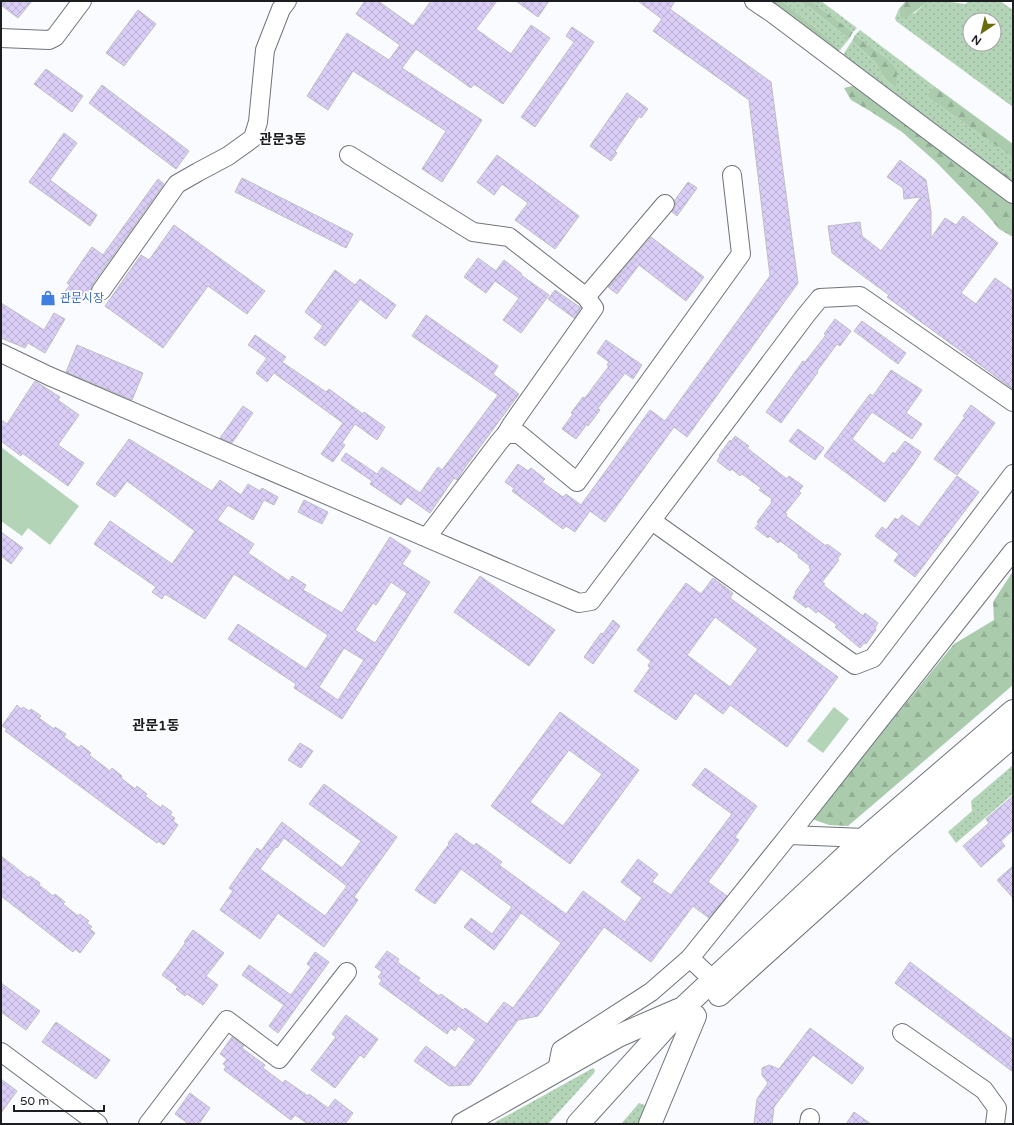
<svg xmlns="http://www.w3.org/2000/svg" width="1014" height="1125" viewBox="0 0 1014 1125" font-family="'Varela Round','Noto Sans KR',sans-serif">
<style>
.grass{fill:url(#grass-dots);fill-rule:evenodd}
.forest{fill:url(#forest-firs)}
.garden{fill:#b3d4b7}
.building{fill:url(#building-cross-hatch);stroke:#bfbdc5;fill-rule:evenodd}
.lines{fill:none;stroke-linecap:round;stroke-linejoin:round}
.minor-casing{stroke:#70747a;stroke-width:20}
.highway-casing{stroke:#70747a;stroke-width:24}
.minor{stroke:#fff;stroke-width:18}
.highway{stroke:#fff;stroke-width:22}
.labels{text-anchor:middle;stroke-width:3.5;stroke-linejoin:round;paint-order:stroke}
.shop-label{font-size:12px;fill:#366cbe;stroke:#fff;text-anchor:start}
.quarter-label{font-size:14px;font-weight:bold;fill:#1c1d20;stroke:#fff}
</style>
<defs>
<pattern id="grass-dots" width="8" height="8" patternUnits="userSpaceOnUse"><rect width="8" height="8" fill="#b3d4b7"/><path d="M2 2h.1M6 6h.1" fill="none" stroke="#99b69d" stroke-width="1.8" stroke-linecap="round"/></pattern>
<pattern id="forest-firs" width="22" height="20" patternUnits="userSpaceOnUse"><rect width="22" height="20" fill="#aaccad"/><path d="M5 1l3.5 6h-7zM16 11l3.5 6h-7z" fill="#92af95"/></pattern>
<pattern id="building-cross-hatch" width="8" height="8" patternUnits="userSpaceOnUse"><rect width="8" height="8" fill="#dacef6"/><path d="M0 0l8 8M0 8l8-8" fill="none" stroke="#bab0d3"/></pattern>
</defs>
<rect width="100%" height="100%" fill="#f9fbfe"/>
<!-- grass -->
<g class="grass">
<polygon points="782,1 798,1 809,7 849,39 840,50 821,32"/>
<polygon points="811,1 821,1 857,28 853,32"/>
<path d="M930 1H944L965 4 969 1H1000L1013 10V107L896 21 895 18 899 9 900 17 915 13 925 3ZM970 20H994V44H970Z"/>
<polygon points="860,30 934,86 926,96 1013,158 1013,179 955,137 952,141 842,56 852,41 875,62 885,79 896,88 885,57 855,35"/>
<polygon points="1013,765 1013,794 956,843 948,832 972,811 971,801"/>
<polygon points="593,1068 595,1070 594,1073 548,1124 492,1124"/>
<polygon points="639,1103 645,1105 644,1111 640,1124 621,1124"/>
</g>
<!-- forest -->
<g class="forest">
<polygon points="765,1 782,1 821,32 840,50 836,52"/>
<polygon points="798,1 811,1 853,32 849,39 809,7"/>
<path d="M906 1H930C921 5 915 13 906 18L900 17 899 9Z"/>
<polygon points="855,35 885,57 897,70 896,88 885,79 875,62 852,41"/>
<polygon points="852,86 861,89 948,153 1013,205 1013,237 999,229 983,210 936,162 902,132 870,111 851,100 844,88"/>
<polygon points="934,86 1013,144 1013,158 926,96"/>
<polygon points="955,137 1013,179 1013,188 952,141"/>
<polygon points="1013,571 1013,685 848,826 829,825 812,819 954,644 994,620 993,602"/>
</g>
<!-- garden -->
<g class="garden">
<polygon points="1,447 79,506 50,545 28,528 22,536 1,521"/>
<polygon points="834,707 849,719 823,753 807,741"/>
</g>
<!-- building -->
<g class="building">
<polygon points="1,1 32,1 18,18 1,5"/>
<polygon points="365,1 378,1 413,26 431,1 497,1 476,29 511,54 531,25 550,38 503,104 474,84 471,88 416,49 402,68 482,120 442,182 422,169 446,131 353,71 328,110 307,96 347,33 389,60 400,45 356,14"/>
<polygon points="516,1 549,1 538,17"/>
<polygon points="638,1 675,1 670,9 771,82 798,283 687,437 674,427 605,522 590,511 575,532 566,526 563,529 512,491 514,488 505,482 518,464 528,471 531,468 545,479 542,482 563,497 566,494 581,505 650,410 665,421 770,276 749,100 653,31 662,19"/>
<polygon points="138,10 156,24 124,66 106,53"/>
<polygon points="572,27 594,42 535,127 521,117 574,42 566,36"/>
<polygon points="46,69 83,96 72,112 34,84"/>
<polygon points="102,85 189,151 176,169 89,103"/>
<polygon points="627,93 648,109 641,118 639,116 615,151 617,153 611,161 590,146"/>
<polygon points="64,133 77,143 50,180 97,215 90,226 29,182"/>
<polygon points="497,155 579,216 555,249 515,220 528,203 502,184 494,195 477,182"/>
<polygon points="900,160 926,180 931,212 931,238 945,218 956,225 963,216 998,243 961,293 976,304 995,278 1013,291 1013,389 887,297 889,295 832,253 828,226 860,222 862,236 881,251 921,197 904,199 903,188 887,177"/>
<polygon points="242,178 353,234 346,248 235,192"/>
<polygon points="158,179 164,184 92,285 91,290 80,305 63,294 70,285 67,283 92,247 103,255"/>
<polygon points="688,182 697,188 677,216 672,212 675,206 675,200"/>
<polygon points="174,225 265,291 247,314 208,286 163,348 105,306 141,255 149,260"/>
<polygon points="651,237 704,277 686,301 639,265 617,294 608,287"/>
<polygon points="478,258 496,271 504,260 522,274 521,275 549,295 521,333 503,320 519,298 495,281 486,293 464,277"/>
<polygon points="335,270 355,285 360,279 396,305 386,319 360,299 325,346 314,338 323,326 305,312"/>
<polygon points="555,290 581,308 574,318 548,299"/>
<polygon points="1,303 44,330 54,313 65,319 45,353 28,343 25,348 1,338"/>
<polygon points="426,315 498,366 493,374 519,394 466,466 457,480 454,478 430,513 407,497 401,505 370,484 372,481 341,460 346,453 377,474 382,467 420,493 438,467 442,470 498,395 412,336"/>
<polygon points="835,319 851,331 840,346 837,344 817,371 818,372 781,423 766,412 803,361 805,362 826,335 824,334"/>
<polygon points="862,321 906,353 898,364 854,331"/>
<polygon points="255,335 286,357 282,362 326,392 329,389 363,414 364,412 385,427 377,440 355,424 342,443 345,445 333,462 321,454 343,423 274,373 267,382 256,373 267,358 248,345"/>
<polygon points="606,340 642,365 633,379 625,373 598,408 600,410 588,426 587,424 576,439 562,429 573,414 571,413 583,397 585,398 609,366 607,365 609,362 597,353"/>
<polygon points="77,345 143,373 132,400 66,372"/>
<polygon points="891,370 922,390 906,413 922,424 912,439 872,412 852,439 884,464 893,452 895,454 905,441 921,452 912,466 885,502 824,456 870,394 873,396"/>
<polygon points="35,381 60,397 58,400 79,415 58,445 84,463 68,486 22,453 21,456 1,441 1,420 7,424"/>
<polygon points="971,405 995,423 957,475 934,459 965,417 963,416"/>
<polygon points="243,406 253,413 232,443 220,438"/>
<polygon points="798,429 824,448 815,460 789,441"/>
<polygon points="735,436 749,446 747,448 787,479 789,476 803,486 799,491 801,493 785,513 787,514 786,516 826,546 827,544 841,554 837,559 839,560 822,582 825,584 823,585 863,616 865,613 878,623 875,628 876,630 866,644 864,643 860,648 835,627 837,625 818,611 816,613 808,606 806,608 793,598 796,593 795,592 811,570 809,568 810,566 798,557 799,555 780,541 778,543 770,536 768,538 755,528 759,523 757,522 772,502 771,501 772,499 759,490 761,488 742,474 740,476 732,469 730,471 717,461 720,456 719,455 730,440 731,442"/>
<path d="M129 439 212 491 220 480 241 495 248 484 260 491 262 488 278 497 274 505 264 500 253 520 228 505 217 520 254 544 248 553 289 581 292 576 306 585 303 590 342 613 390 537 411 551 402 564 430 582 342 719 294 688 296 684 228 639 238 624 306 669 328 635 234 574 205 619 165 594 162 599 152 592 156 587 94 544 110 521 172 564 195 531 127 481 115 497 96 484ZM391 582 407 593 375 643 355 630 373 603 376 605ZM344 648 364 660 338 700 319 687Z"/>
<polygon points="957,476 979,492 915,577 894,561 899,554 875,536 882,527 886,530 895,518 898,520 902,515 919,527"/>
<polygon points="304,500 328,512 322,524 298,512"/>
<polygon points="1,532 23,548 11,564 1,556"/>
<polygon points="480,576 555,630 529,666 454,612"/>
<path d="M713 578 733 593 730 598 838 677 787 747 730 705 723 714 695 693 676 720 634 691 650 668 648 666 651 661 637 650 686 583 701 594ZM715 617 758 649 730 687 687 655Z"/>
<polygon points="613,620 620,626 593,664 584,657 601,633 603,634"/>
<polygon points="17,705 21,709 23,707 29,711 31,709 41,716 39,718 54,729 55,727 66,734 64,737 79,748 81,745 91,753 89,755 110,771 112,768 122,776 121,778 135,789 137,786 147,794 145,796 161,808 162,805 172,812 170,815 175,818 173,821 178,825 164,845 158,841 157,843 5,731 7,729 2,726"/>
<path d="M560 712 639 770 570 864 491 806ZM569 750 602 774 563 826 530 802Z"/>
<polygon points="300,743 313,751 301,768 288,760"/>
<polygon points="705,768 757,806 735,837 739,840 708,882 727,896 709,918 693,906 651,962 604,927 538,1016 518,1020 470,1085 449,1086 414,1061 426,1046 455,1068 476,1040 458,1026 455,1031 451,1028 447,1034 379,984 382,980 378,977 382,972 375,967 387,951 399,959 397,962 420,978 418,981 439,996 441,994 463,1010 465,1008 487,1024 504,1002 513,1008 561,943 521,913 494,950 464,927 471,918 492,934 512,907 461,869 435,904 415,890 449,844 448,843 456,833 474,846 476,843 502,862 499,865 566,914 583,891 625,922 642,898 621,882 638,859 658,874 652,882 671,895 732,814 692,785"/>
<path d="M324 784 397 837 354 897 358 900 324 947 278 913 260 939 220 910 233 891 229 888 257 848 261 851 282 822 342 868 361 841 309 804ZM284 838 347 886 325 916 260 869 276 847 277 848Z"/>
<polygon points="1013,796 1013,830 1001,841 1005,846 981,867 963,846 989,823 986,819"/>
<polygon points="1,856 29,878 30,876 40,883 39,885 53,896 55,894 65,902 63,904 78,916 80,914 89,921 87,923 92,927 90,929 95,933 80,953 75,949 73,952 1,896"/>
<polygon points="1013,866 1013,898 997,880"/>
<polygon points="193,930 224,953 206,976 218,985 203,1005 187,994 185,996 176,989 178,987 162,975 186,942 184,942"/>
<polygon points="315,952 329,962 278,1033 269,1026 284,1005 242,975 249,965 291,995 311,967 307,964"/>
<polygon points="910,962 1013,1040 1013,1072 895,983"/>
<polygon points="1,983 40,1011 26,1030 1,1012"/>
<polygon points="346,1015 378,1039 364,1058 360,1055 335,1088 311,1070 336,1037 332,1034"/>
<polygon points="56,1022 110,1060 96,1079 42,1042"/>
<polygon points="810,1028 864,1068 852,1084 813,1055 774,1107 772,1124 754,1124 757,1099 768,1083 762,1075 762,1068 769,1065 779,1069"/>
<polygon points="232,1037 244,1046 242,1048 265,1065 263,1068 283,1083 285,1080 308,1096 309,1094 328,1108 335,1099 353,1113 345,1124 308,1124 295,1115 291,1120 224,1070 226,1066 223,1064 227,1059 220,1054"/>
<polygon points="1,1079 17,1091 1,1113"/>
<polygon points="190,1093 210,1108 199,1124 189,1124 175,1114"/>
<polygon points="854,1112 871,1124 846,1124"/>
</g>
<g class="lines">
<defs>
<g id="minor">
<polyline points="754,1 772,13 1013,194"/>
<polyline points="1,38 49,40 55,37 82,1"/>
<polyline points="349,155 473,232 509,237 586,297 594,308 512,424 506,434 499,442 427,537"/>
<polyline points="101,291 177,184 198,172 228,156 253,138 258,122 265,50 281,9 287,1"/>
<polyline points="586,297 665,204"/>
<polyline points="1,353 49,376 579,603 591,601 806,315 820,298 860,296 1013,402"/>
<polyline points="506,434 519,434 577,482 741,254 732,175"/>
<polyline points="652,521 855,665 873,658 1013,474"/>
<polyline points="789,835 865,838"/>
<polyline points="690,958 713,980"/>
<polyline points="902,1033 984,1090 997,1108 995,1124"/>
<polyline points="1,1052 98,1124"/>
<polyline points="557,1070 561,1050 651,992 690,958 789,835 1013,551"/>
<polyline points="148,1124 227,1020 279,1059 347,972"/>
<polyline points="809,1124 810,1118"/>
</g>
<g id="highway">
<polyline points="719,995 879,851 1013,736"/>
<polyline points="463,1124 618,1036 678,1010"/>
<polyline points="578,1124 684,1007 865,838 1013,711"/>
<polyline points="650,1124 695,1016"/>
</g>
</defs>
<!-- minor casing -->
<use href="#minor" class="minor-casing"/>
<!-- highway casing -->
<use href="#highway" class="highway-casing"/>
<!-- minor -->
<use href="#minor" class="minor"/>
<!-- highway -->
<use href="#highway" class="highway"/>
</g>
<!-- icons -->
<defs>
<symbol id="shop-bare" viewBox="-9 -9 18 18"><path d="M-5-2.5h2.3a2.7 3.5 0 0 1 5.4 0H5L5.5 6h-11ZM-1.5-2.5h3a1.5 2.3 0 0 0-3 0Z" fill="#3f7fe0" stroke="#fff" stroke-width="2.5" paint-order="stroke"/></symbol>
</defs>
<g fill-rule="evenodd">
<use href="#shop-bare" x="37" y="287" width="22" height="22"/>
</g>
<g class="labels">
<!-- shop labels -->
<g class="shop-label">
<text x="60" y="302">관문시장</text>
</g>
<!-- quarter labels -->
<g class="quarter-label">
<text x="283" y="144">관문3동</text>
<text x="156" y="730">관문1동</text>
</g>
</g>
<!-- border -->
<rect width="1014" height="1125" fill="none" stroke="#1c1d20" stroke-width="4"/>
<!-- north arrow -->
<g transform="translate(982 32) rotate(215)"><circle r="19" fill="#ffffff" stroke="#a4a5a6"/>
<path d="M0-3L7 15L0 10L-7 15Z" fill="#6a6b0b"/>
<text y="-6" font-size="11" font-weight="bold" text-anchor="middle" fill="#1c1d20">N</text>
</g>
<!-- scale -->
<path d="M14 1105v6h90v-6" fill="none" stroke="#1c1d20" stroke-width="2"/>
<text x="20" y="1105" font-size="12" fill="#1c1d20" stroke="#ffffff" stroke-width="3" paint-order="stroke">50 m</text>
</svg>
